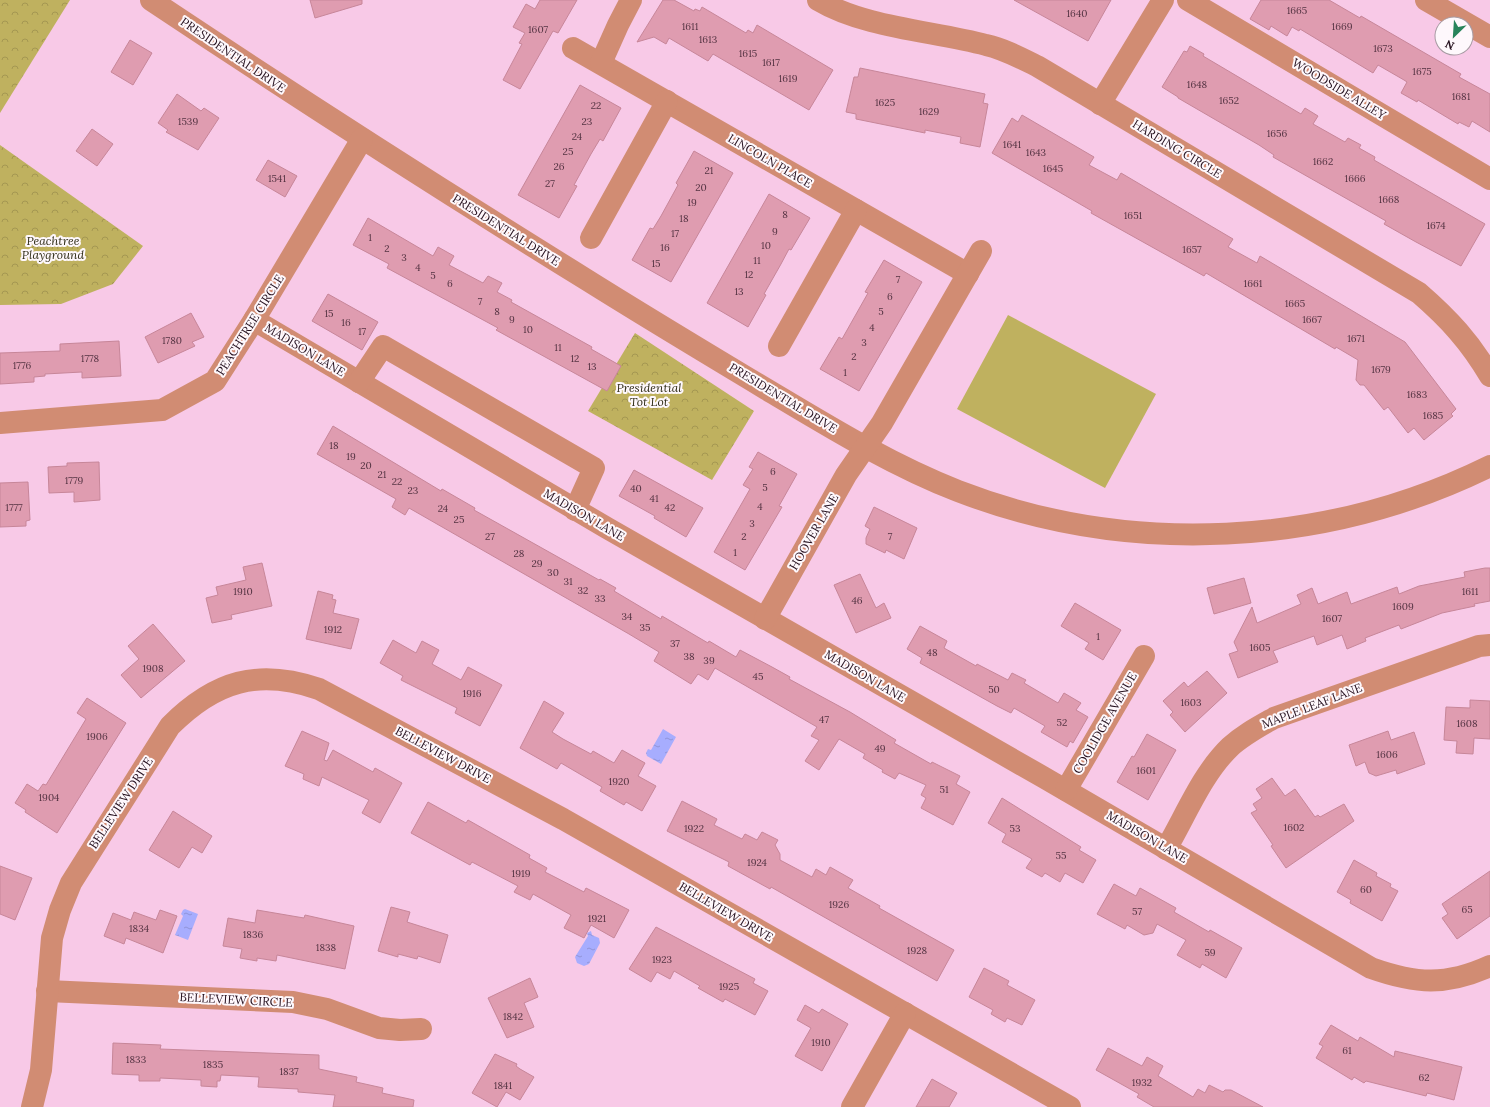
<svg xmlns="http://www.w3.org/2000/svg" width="1490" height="1107" viewBox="0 0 1490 1107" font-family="Lora,serif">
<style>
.forest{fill:url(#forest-crowns)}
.pitch{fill:#bfb15f}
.water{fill:url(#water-ripples)}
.building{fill:#df9cb0;stroke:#c78699}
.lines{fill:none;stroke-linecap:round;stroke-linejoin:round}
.minor{stroke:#d18c73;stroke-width:22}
.labels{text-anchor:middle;stroke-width:4;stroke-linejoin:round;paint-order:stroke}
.number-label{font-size:10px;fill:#543342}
.street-label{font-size:12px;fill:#25101e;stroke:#fef8fc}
.park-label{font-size:12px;font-style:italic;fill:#312e19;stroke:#fef8fc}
</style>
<defs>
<pattern id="forest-crowns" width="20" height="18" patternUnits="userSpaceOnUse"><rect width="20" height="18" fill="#bfb15f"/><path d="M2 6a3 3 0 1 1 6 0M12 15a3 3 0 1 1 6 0" fill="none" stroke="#a49752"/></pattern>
<pattern id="water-ripples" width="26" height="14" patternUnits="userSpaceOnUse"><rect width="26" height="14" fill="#a7adfe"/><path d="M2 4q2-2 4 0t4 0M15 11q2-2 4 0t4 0" fill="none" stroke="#9094d9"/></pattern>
</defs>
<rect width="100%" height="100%" fill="#f8c9e7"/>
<!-- forest -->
<g class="forest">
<polygon points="0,0 70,0 0,113"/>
<polygon points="0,145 143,246 113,284 61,304 0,305"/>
<polygon points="635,333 754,411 712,480 588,411"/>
</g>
<!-- pitch -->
<polygon class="pitch" points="1008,315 1156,394 1105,488 957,409"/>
<!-- water -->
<g class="water">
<polygon points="663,729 676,737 661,764 647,756 646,753 648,749 651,750"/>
<polygon points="185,909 198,914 188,940 175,935 183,916 181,914 183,910"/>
<polygon points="591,931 592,935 599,938 600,943 589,964 584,966 577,963 575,957 588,936 587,933"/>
</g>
<!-- building -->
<g class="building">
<polygon points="310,0 362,0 362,4 315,18"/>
<polygon points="540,0 577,0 558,33 553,31 520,89 503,80 522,44 519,43 525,33 513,27 526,4 535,9"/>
<polygon points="663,0 674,0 694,11 695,9 700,11 702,7 746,33 748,30 753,33 757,25 833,70 809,110 713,54 708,61 669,38 666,44 654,37 637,42"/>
<polygon points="1014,0 1111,0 1088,41"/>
<polygon points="1261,0 1329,0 1360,18 1361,16 1461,74 1459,77 1490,94 1490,132 1472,121 1469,127 1459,122 1458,124 1418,100 1417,102 1401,93 1407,82 1404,80 1378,65 1373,73 1300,29 1299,31 1292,27 1287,36 1271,26 1269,30 1250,19"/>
<polygon points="130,40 152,53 133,85 111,72"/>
<polygon points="1190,46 1204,54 1203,56 1301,114 1305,108 1318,116 1313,124 1345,142 1348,138 1361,145 1359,148 1375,157 1374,160 1485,224 1461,266 1416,242 1384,224 1386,221 1273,157 1274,155 1259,145 1178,98 1178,97 1162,87 1184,51 1187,52"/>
<polygon points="860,68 985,94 983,103 988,104 980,147 960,143 961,137 925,130 925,133 856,119 856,114 846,112 854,77 858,77"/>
<polygon points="580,85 621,108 603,141 600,139 591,154 574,185 577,186 559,218 518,195"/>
<polygon points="177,94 201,111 204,108 219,118 198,150 166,132 168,130 158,123"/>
<polygon points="1022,115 1094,157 1089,165 1117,180 1121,173 1233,239 1228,247 1257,263 1260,256 1405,342 1456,409 1451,414 1453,416 1424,440 1414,428 1408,433 1388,407 1384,410 1364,385 1360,385 1356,380 1358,360 1336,347 1335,349 1206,273 1204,276 1091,213 1092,211 992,153 1012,118 1018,122"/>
<polygon points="92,129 113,144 97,166 76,151"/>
<polygon points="694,151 733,173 671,282 632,260 650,228 653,229 661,216 678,185 676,183"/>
<polygon points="268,160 297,176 285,197 256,180"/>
<polygon points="769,194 810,218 791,250 789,249 781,264 764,294 766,295 748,327 707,303"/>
<polygon points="368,218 433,256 438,247 454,256 449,265 483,283 488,276 502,283 497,292 512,300 511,302 592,347 591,349 621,366 607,391 496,330 498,328 387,268 389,264 353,245"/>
<polygon points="884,260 922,282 859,391 820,369 839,337 842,339 868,293 865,292"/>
<polygon points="328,294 378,322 362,350 312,321"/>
<polygon points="191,313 204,337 192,342 195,346 158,363 145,337"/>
<polygon points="119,341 121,376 82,378 82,372 45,374 45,376 34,377 34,382 0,384 0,353 60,351 60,344"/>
<polygon points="333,426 441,491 442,489 475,508 474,510 599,580 600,579 616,588 614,591 661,619 662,616 708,643 709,641 736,657 740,650 772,667 790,677 789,679 850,712 896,740 894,743 931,764 932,762 960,776 956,784 970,792 953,825 921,808 926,798 921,795 926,785 899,773 895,779 882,772 883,770 863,758 865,754 839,739 819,770 805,761 819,740 811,736 817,727 715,668 708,680 698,674 691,684 654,661 659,652 629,634 409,508 405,515 392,507 396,499 317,454"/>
<polygon points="758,452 797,474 779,506 782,507 745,570 714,552 750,489 743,485 753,469 749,467"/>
<polygon points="99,462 100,500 74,502 74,492 49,493 48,467 67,466 67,463"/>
<polygon points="634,470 703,508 686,537 654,518 655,516 619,496"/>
<polygon points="28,482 30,520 26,521 26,526 0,527 0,483"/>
<polygon points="874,507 917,528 904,559 886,550 885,553 866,544 866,538 870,529 865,526"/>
<polygon points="262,563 272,606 231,615 232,619 212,623 206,598 218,595 216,587 246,580 243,567"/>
<polygon points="1485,568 1490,568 1490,601 1474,604 1475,606 1442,613 1401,629 1399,625 1365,638 1366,641 1347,649 1342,635 1317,645 1314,636 1273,651 1278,662 1238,678 1229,654 1238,651 1234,642 1252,607 1257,623 1301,604 1297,595 1312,588 1318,604 1347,592 1351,604 1397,587 1399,594 1419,586 1465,577 1464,572"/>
<polygon points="860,574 876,608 884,603 891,618 856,633 834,585"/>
<polygon points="1244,578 1251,603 1214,614 1207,588"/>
<polygon points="318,591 333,595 332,599 336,600 333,613 359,619 351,649 306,639"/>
<polygon points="1075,603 1121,630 1103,660 1085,649 1089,643 1061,626"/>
<polygon points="153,624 185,661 141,698 121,675 139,659 128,646"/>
<polygon points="920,626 947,641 944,648 976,666 977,664 1008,680 1012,673 1026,680 1024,683 1058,703 1064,693 1081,703 1076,710 1088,717 1073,743 1070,741 1067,747 1041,732 1045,726 1014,708 1011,713 997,706 920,663 922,658 907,649"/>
<polygon points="393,640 416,653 422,641 439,650 432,664 461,680 468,667 502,685 480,726 455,713 457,708 401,680 403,676 380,663"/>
<polygon points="1207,671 1227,693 1185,732 1170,715 1173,712 1163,701 1184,682 1188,687"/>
<polygon points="87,698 126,723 57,833 25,812 26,810 15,803 27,784 38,791 43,784 46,785 86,719 77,713"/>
<polygon points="1470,700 1490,701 1490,739 1474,738 1473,754 1456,753 1457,741 1444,740 1446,707 1470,708"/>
<polygon points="544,701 564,713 552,732 563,739 591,754 593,751 614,763 622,750 645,763 638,776 656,786 642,811 626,802 624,805 600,791 602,787 561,763 557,769 520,748"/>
<polygon points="302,731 329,743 324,760 327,761 333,750 373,772 375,768 402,783 380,823 362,813 369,800 322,777 319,786 303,779 304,774 285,766"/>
<polygon points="1388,731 1391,740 1414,732 1425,764 1397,774 1396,770 1376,776 1369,773 1365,762 1356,766 1349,745"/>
<polygon points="1147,734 1176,750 1148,800 1117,782 1132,756 1134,757"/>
<polygon points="1272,778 1285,796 1295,789 1315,817 1318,815 1320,817 1344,804 1354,821 1286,868 1271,846 1273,845 1251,813 1257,810 1253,804 1262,798 1256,789"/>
<polygon points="1002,798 1081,847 1079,850 1096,860 1083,883 1065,873 1060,882 1045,873 1042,877 1026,868 1032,859 1002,842 1006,834 988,823"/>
<polygon points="682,801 717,819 714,825 742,839 745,834 757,840 762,832 778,840 775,845 780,854 780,860 812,877 816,869 826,875 830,867 853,880 848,888 880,906 879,908 954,950 937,981 771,887 770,889 728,866 729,862 667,831"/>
<polygon points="428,802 466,823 468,820 530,855 529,858 547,868 545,872 584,892 586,888 629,910 614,938 591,925 584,938 564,928 571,915 533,894 530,900 514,892 518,886 472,862 470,865 411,833"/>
<polygon points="173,811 212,836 202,853 192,847 179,868 149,850"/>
<polygon points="1354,860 1377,873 1376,876 1391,884 1390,887 1398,891 1382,921 1350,903 1351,900 1337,892"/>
<polygon points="0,866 32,878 15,920 0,914"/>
<polygon points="1490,871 1490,916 1457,939 1442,918 1448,914 1442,904"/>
<polygon points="1114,884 1136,896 1140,888 1176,908 1174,912 1209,932 1210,930 1242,948 1226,978 1202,964 1200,968 1177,955 1186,940 1157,924 1153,933 1144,935 1127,925 1125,929 1097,914"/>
<polygon points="391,907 410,912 407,922 448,935 440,963 418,956 417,959 398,954 398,957 378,951"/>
<polygon points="160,910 177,916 163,953 126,938 124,944 104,936 113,913 131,920 134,912 156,920"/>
<polygon points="257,910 304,918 305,915 354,926 345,969 277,955 276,961 257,958 257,961 240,958 242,949 223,946 228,918 255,923"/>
<polygon points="656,927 755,979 753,983 768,991 755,1015 725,999 723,1002 698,988 700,986 674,971 670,979 657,972 651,982 629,969"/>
<polygon points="984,968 1009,981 1007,985 1035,1000 1022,1025 1007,1018 1005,1022 991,1014 993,1010 969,997"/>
<polygon points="530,978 538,997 524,1003 534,1027 507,1038 488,998"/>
<polygon points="805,1005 819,1013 822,1009 848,1024 822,1071 795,1056 811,1028 797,1020"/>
<polygon points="1331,1025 1358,1041 1360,1037 1394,1057 1395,1051 1462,1067 1454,1100 1427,1093 1426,1096 1366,1081 1364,1083 1354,1077 1352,1080 1316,1058 1323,1046 1319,1044"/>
<polygon points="113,1043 161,1045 160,1049 319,1055 319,1069 357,1077 356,1082 383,1088 382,1093 414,1100 413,1107 333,1107 335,1095 298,1092 298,1089 258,1087 259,1077 221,1075 220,1081 217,1081 217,1087 201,1086 201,1080 160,1078 160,1081 139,1081 139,1075 112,1074"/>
<polygon points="1108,1048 1142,1066 1147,1057 1163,1066 1158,1076 1193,1097 1198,1089 1205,1093 1209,1085 1223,1092 1225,1090 1231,1090 1263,1107 1154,1107 1137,1097 1139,1094 1096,1070"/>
<polygon points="495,1054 517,1064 516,1066 520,1069 534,1077 520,1100 506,1092 497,1107 472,1093"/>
<polygon points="932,1079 957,1093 949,1107 916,1107"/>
</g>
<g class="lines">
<!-- minor -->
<g class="minor">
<path d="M151 0C295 96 440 189 587 280 646 317 706 353 766 389 828 426 891 465 958 491 1129 557 1326 547 1490 466"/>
<path d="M818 0C865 28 934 31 986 45 1004 49 1021 58 1037 66L1419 293C1449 319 1470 342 1490 376"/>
<polyline points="1188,0 1490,179"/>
<polyline points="1426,0 1490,37"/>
<polyline points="573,48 968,274"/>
<polyline points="601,63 618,25 631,0"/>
<polyline points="1100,104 1163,0"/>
<polyline points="591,238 667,101"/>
<path d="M254 320 607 528 1043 777 1371 968C1416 984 1446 986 1490 966"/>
<polyline points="779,346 856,210"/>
<polyline points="359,382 383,346 594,468 575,510"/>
<polyline points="0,423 162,410 215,381 254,320 362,139"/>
<polyline points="765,619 846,475 882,423 981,251"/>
<polyline points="1066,790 1144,656"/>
<path d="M1166 849C1186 815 1202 774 1230 747 1243 735 1258 727 1274 718L1479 646 1490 645"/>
<polyline points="47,991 293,1002 327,1009 379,1028 400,1030 421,1029"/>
<path d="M32 1107 41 1070 52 938 60 910 71 883 170 726C215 681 258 668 319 689L563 819 1070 1107"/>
<polyline points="852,1107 905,1013"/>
</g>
</g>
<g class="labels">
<!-- number labels -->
<g class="number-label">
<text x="1297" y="14">1665</text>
<text x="1077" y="17">1640</text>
<text x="690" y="30">1611</text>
<text x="1342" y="30">1669</text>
<text x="538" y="33">1607</text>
<text x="708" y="43">1613</text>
<text x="1383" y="52">1673</text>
<text x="748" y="57">1615</text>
<text x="771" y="66">1617</text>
<text x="1422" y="75">1675</text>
<text x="788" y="82">1619</text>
<text x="1197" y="88">1648</text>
<text x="1461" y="100">1681</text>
<text x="1229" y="104">1652</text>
<text x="885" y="106">1625</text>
<text x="596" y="109">22</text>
<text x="929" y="115">1629</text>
<text x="188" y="125">1539</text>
<text x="587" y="125">23</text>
<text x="1277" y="137">1656</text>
<text x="577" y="140">24</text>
<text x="1012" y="148">1641</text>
<text x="568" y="155">25</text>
<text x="1036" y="156">1643</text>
<text x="1323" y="165">1662</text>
<text x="559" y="170">26</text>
<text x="1053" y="172">1645</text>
<text x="709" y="174">21</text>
<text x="277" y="182">1541</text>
<text x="1355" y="182">1666</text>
<text x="550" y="187">27</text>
<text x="701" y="191">20</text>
<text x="1389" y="203">1668</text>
<text x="692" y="206">19</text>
<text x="785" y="218">8</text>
<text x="1133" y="219">1651</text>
<text x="684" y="222">18</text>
<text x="1436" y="229">1674</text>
<text x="775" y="235">9</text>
<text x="675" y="237">17</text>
<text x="370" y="241">1</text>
<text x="766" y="249">10</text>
<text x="665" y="251">16</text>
<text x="387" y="252">2</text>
<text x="1192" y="253">1657</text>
<text x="404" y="261">3</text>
<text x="757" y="264">11</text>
<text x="656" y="267">15</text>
<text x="418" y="271">4</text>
<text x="749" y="278">12</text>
<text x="433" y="279">5</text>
<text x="898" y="283">7</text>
<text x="450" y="287">6</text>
<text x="1253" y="287">1661</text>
<text x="739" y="295">13</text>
<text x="890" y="300">6</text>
<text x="480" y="305">7</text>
<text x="1295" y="307">1665</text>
<text x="497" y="315">8</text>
<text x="881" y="315">5</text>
<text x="329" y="317">15</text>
<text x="512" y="323">9</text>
<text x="1312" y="323">1667</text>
<text x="346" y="326">16</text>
<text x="872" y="331">4</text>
<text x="528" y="333">10</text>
<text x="362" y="335">17</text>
<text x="1356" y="342">1671</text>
<text x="172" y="344">1780</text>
<text x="864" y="346">3</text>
<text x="558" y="351">11</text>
<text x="854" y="360">2</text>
<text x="90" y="362">1778</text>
<text x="575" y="362">12</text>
<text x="22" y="369">1776</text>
<text x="592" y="370">13</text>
<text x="1381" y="373">1679</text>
<text x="845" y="376">1</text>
<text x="1417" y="398">1683</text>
<text x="1433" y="419">1685</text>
<text x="334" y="449">18</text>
<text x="351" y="460">19</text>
<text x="366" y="469">20</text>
<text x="773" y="475">6</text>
<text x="382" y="478">21</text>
<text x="74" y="484">1779</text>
<text x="397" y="485">22</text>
<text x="765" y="491">5</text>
<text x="636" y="492">40</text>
<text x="413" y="494">23</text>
<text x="654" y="502">41</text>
<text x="760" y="510">4</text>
<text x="14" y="511">1777</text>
<text x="670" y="511">42</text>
<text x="443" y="512">24</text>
<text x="459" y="523">25</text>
<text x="752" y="527">3</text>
<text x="490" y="540">27</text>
<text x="744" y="540">2</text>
<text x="890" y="540">7</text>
<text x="735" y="556">1</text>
<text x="519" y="557">28</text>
<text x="537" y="567">29</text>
<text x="553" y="576">30</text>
<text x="568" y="585">31</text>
<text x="583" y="594">32</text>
<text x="243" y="595">1910</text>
<text x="1470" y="595">1611</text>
<text x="600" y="602">33</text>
<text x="857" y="604">46</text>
<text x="1403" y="610">1609</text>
<text x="627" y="620">34</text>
<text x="1332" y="622">1607</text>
<text x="645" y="631">35</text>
<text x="333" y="633">1912</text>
<text x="1098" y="640">1</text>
<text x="675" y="647">37</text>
<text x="1260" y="651">1605</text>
<text x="932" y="656">48</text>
<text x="689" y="660">38</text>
<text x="709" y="664">39</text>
<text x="153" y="672">1908</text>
<text x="758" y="680">45</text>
<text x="994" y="693">50</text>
<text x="472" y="697">1916</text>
<text x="1191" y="706">1603</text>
<text x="824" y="723">47</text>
<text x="1062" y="726">52</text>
<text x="1467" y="727">1608</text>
<text x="97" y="740">1906</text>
<text x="880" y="752">49</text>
<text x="1387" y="758">1606</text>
<text x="1146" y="774">1601</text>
<text x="619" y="785">1920</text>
<text x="944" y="793">51</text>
<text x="49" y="801">1904</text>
<text x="1294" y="831">1602</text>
<text x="694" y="832">1922</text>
<text x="1015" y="832">53</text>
<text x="1061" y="859">55</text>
<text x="757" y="866">1924</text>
<text x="521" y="877">1919</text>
<text x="1366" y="893">60</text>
<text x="839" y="908">1926</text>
<text x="1467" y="913">65</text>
<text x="1137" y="915">57</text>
<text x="597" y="922">1921</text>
<text x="139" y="932">1834</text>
<text x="253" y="938">1836</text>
<text x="326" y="951">1838</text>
<text x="917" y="954">1928</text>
<text x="1210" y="956">59</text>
<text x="662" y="963">1923</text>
<text x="729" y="990">1925</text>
<text x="513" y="1020">1842</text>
<text x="821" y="1046">1910</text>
<text x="1347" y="1054">61</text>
<text x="136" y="1063">1833</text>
<text x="213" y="1068">1835</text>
<text x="289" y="1075">1837</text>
<text x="1424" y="1081">62</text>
<text x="1142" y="1086">1932</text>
<text x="503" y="1089">1841</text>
</g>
<!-- street labels -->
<g class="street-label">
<text transform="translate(233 55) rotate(34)" y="4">PRESIDENTIAL DRIVE</text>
<text transform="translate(1339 89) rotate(31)" y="4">WOODSIDE ALLEY</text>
<text transform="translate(1177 149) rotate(31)" y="4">HARDING CIRCLE</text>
<text transform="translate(770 161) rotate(30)" y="4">LINCOLN PLACE</text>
<text transform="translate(506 230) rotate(32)" y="4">PRESIDENTIAL DRIVE</text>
<text transform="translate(250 325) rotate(-58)" y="4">PEACHTREE CIRCLE</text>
<text transform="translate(305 350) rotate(31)" y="4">MADISON LANE</text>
<text transform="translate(783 398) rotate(31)" y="4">PRESIDENTIAL DRIVE</text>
<text transform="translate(584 515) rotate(30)" y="4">MADISON LANE</text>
<text transform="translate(814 532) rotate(-60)" y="4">HOOVER LANE</text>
<text transform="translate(865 676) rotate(30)" y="4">MADISON LANE</text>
<text transform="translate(1312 706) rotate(-21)" y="4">MAPLE LEAF LANE</text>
<text transform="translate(1105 723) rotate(-60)" y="4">COOLIDGE AVENUE</text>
<text transform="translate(443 755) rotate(28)" y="4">BELLEVIEW DRIVE</text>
<text transform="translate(121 803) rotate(-57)" y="4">BELLEVIEW DRIVE</text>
<text transform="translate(1147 837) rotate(30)" y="4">MADISON LANE</text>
<text transform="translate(726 912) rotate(30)" y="4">BELLEVIEW DRIVE</text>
<text transform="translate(236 1000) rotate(3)" y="4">BELLEVIEW CIRCLE</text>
</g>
<!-- park labels -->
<g class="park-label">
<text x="53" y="245">Peachtree<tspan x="53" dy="14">Playground</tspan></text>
<text x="649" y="392">Presidential<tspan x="649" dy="14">Tot Lot</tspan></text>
</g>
</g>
<!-- north arrow -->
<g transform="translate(1454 36) rotate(205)"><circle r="19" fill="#fef8fc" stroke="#a79ba3"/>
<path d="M0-3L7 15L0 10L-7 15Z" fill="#27845b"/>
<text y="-6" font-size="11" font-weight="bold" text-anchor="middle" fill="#25101e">N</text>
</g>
</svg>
